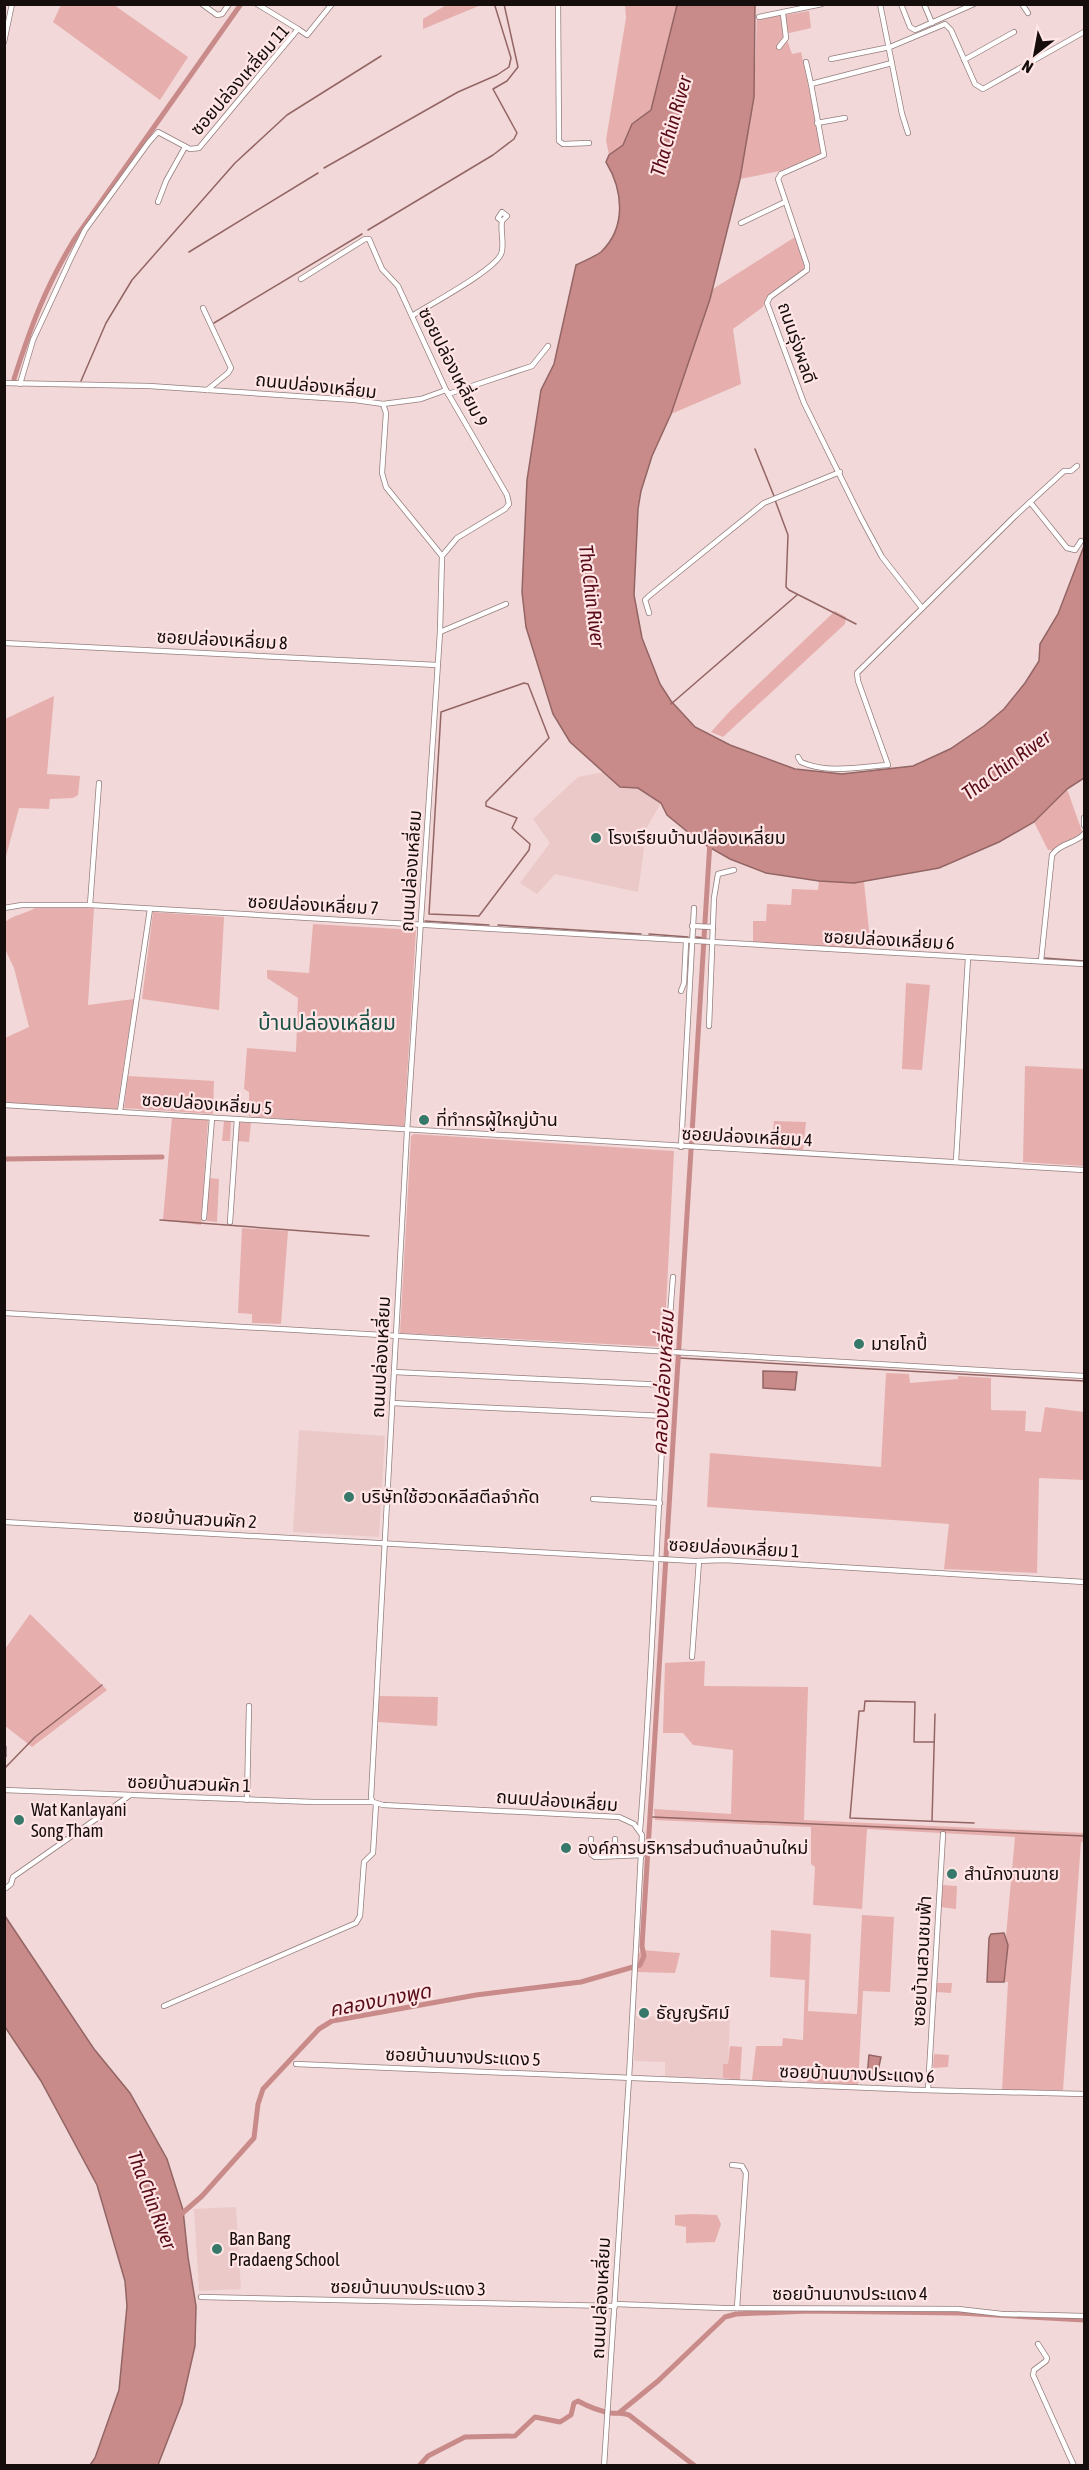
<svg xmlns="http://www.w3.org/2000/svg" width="1089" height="2470" viewBox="0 0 1089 2470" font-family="'Asap Condensed','Noto Sans Thai',sans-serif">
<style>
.built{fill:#ebc9c8}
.green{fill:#e6afae}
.water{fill:#c98b8a;stroke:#936564;stroke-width:1.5}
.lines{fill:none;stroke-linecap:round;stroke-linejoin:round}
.stream{stroke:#936564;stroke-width:1.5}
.canal{stroke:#c98b8a;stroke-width:5}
.minor-casing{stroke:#947e7d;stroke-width:6}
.minor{stroke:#fff;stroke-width:4.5}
.poi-dot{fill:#36786a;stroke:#ffe5e5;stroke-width:2}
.labels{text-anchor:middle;stroke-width:4.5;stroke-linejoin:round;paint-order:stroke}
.street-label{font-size:18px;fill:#160d0d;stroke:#ffe5e5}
.poi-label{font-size:18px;fill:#160d0d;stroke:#ffe5e5;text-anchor:start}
.water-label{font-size:20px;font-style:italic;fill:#580c17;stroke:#ffe5e5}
.quarter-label{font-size:21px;fill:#1b5146;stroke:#ffe5e5}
</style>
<rect width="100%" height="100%" fill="#f2d8d8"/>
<!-- built -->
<g class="built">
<polygon points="604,772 620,786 638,788 661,803 647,827 638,892 555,874 537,894 520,883 550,843 533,819 578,777"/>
<polygon points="299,1430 385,1436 379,1537 293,1532"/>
<polygon points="636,2016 730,2018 728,2065 723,2065 723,2078 665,2077 665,2062 634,2061"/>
<polygon points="236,2207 241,2289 199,2291 194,2209"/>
</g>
<!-- green -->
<g class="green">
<polygon points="448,4 481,5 423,29 423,19"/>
<polygon points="61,5 114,5 188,57 160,100 53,22"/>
<polygon points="625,5 677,5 678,8 651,110 632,123 623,145 609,155 606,140 626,18"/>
<polygon points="809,11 811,28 785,34 792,54 801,52 822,150 820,155 780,171 740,179 754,97 757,16 776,13 779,16"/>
<polygon points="795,237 806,265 804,272 766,298 763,307 733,329 741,384 671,414 713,289"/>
<polygon points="835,611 846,617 845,624 723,737 711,732 730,711"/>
<polygon points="54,696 47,774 80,776 78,795 73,798 50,799 49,809 19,808 5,860 5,719"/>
<polygon points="1067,789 1083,834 1053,850 1048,850 1034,822"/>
<polygon points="819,881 864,882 871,949 753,943 753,921 766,921 767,904 791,905 792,889 818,890"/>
<path d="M35 908H94L88 1005 134 999 117 1109 5 1103V1038L29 1027 14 968 5 949V922C13 915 25 914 35 908Z"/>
<polygon points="153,912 224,917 219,1010 142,999"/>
<polygon points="313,924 416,930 404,1128 249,1116 249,1092 244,1089 247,1048 296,1052 298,998 267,978 267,970 309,973"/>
<polygon points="906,983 930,985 922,1070 902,1069"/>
<polygon points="1025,1066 1084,1069 1084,1166 1023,1162"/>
<polygon points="128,1076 214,1081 213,1114 124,1108"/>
<polygon points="172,1117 208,1120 201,1225 163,1220"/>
<polygon points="224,1121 231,1121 230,1141 222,1141"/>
<polygon points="774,1121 806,1122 803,1151 771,1148"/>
<polygon points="238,1122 251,1123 249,1142 237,1141"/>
<polygon points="414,1134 674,1151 664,1347 400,1333 411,1136"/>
<polygon points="209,1178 219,1179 217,1222 207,1221"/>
<polygon points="242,1228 288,1231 281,1324 252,1323 252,1314 238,1313"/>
<polygon points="886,1373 909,1374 910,1383 958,1379 958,1376 991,1378 991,1410 1026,1411 1025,1431 1041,1432 1045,1407 1084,1412 1084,1480 1039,1478 1037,1573 944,1569 949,1524 707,1507 710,1453 881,1467"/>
<polygon points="30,1614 107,1690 32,1747 4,1725 5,1649"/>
<polygon points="705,1661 704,1686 808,1687 804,1820 1084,1833 1084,1842 1081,1842 1063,2090 1002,2090 1008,1982 1004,1982 1007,1964 1006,1936 1015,1837 867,1829 862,1909 813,1905 815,1867 811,1864 811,1827 655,1820 654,1809 731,1814 733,1750 693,1745 683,1733 663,1733 665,1663"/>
<polygon points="379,1696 438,1697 437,1726 378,1722"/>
<polygon points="943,1885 957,1886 956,1909 941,1907"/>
<polygon points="862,1915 894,1917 890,1992 863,1991 858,2085 807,2082 806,2069 784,2066 782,2082 752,2080 756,2046 782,2046 783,2038 803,2040 805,1980 770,1977 771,1930 811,1934 808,2011 857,2014"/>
<polygon points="641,1950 680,1953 675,1973 637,1972 637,1957"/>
<polygon points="937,1983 952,1983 951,1993 936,1992"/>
<polygon points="730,2046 742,2047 740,2080 723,2078 723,2064 728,2064"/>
<polygon points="934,2054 949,2055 948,2067 933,2068"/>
<polygon points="692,2214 717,2215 721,2224 715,2242 686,2243 686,2227 675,2225 675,2215"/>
</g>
<!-- water -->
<g class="water">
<path d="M677 5H755L754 97 740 179 710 299 671 414 652 456 641 491 638 509 634 595 642 638 660 684 671 701 695 727 730 745 795 769 842 774 913 766 950 749 984 726 1004 709 1025 683 1039 661 1040 644 1058 614 1084 546V778L1067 789 1034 822 999 842 939 868 854 883 819 881 766 873 730 859 700 842 667 815 661 803 638 788 620 787 570 742 553 714 526 627 522 592 527 480 541 390 554 364 576 265C584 261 594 257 601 252 627 227 623 190 606 162L609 155 623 145 632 124 651 110Z"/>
<polygon points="763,1371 797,1372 795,1390 763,1388"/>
<polygon points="5,1916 94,2049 130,2093 167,2159 183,2210 188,2257 196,2306 195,2346 182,2403 158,2465 90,2465 95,2458 119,2390 127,2306 125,2281 97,2185 41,2081 5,2027"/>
<polygon points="1004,1933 1008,1945 1004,1982 987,1982 989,1938 991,1934"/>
<polygon points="869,2055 881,2057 877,2075 867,2077"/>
</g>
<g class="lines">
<!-- stream -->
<g class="stream">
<polyline points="324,168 458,92 497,75 509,67 511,58 495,6"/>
<polyline points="368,230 493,155 514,139 517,133 493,89 507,81 518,67 504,4"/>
<polyline points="189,252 318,173"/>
<polyline points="214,323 362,234"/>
<polyline points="81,381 106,323 132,280 235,163 287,115 381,56"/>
<polyline points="755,449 774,496"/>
<polyline points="775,500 788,535 786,587 789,590 856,624"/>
<polygon points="524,683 528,684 549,738 486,802 486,806 517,818 512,828 530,844 529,850 479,916 429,914 441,712"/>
<polyline points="671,704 797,595"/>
<polyline points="425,921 489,925"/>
<polyline points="498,925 641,934"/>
<polyline points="649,934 688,937"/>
<polyline points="696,937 705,938"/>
<polyline points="1044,958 1084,961"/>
<polyline points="160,1220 369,1236"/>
<polyline points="679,1358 1084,1381"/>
<polyline points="934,1742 914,1742 915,1702 865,1701 864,1711 859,1711 850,1818 974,1823"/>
<polyline points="4,1769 35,1737 102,1685"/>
<polyline points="652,1817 1084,1836"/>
<polyline points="932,1821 935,1714"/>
</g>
<!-- canal -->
<g class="canal">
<path d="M14 379C31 326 45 288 74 240L241 4"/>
<polyline points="4,1159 162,1157"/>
<polyline points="178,2217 202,2196 254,2138 258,2104 263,2089 319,2029 332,2021 476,1995 581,1982 640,1965 644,1956 642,1946 710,841"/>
<polyline points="620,2412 658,2381 725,2317 736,2314 810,2311 959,2313 1084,2320"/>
<path d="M419 2466 428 2456 465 2437 515 2436 535 2417 560 2422 571 2415 574 2403 578 2401C589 2407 599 2411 611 2413 618 2414 622 2412 629 2415L695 2466"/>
</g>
<defs>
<g id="minor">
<polyline points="202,4 217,15 222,14 229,4"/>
<polyline points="257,4 298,29"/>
<polyline points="558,4 559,141 563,144 589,143"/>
<polyline points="880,4 902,114 908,133"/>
<polyline points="901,4 910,27 915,30 974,4"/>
<polyline points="924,4 932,23"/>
<polyline points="1022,4 1028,13"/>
<polyline points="759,17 822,4"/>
<polyline points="4,42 12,4"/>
<polyline points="779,47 786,38 783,14"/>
<polyline points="831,59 890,47 945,24 951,30 975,84 983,89 1084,32"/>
<polyline points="964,60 1014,32"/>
<polyline points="806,62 811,84"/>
<polyline points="892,63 811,84 824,155 781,174 778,179 807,265 807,270 770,297 767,303 804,403 861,518 882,557 922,608"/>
<polyline points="817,123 845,118"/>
<polyline points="158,202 166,181 185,147"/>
<polyline points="741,223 785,202"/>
<polyline points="301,279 365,239 369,239 382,269 398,286 446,390 507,495 509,504 505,509 457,538 442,556"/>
<polyline points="203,308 231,368 228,373 207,390"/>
<path d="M412 316C429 305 495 270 501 254 505 246 500 231 502 221L498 218 502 212 507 216 502 221"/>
<polyline points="4,383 149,386 355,400 383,404 386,413 382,473 386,487 442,556 440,632 407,1131 371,1798 373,1802 383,1805 619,1817 634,1824 642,1835 629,2078 604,2466"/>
<polyline points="20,384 33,340 71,258 85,230 149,142 158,132 190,149 199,148 298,29 307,35 332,4"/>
<polyline points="448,394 532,366 548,346"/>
<polyline points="383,404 421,399 446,390"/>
<polyline points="1030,502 1067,548 1075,550 1081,541"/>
<polyline points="649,613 645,600 649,596 764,503 840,472"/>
<polyline points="440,632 506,604"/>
<polyline points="4,643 437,665"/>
<path d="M798 757 801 762C827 774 860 767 888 765L858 681 857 673 1015 516 1064 471H1071L1077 466"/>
<polyline points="1084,818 1084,825"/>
<polyline points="90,905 99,783"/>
<polyline points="4,908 22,905 90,905 1084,964"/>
<polyline points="692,926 713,927"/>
<path d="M1041 961 1052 855C1060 843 1075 844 1084 834"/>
<polyline points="681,991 684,983 686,942"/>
<polyline points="709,1026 714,898 718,874 734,870"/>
<polyline points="4,1105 1084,1170"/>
<polyline points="120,1111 150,909"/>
<polyline points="681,1147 694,908"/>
<polyline points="956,1161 968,958"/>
<polyline points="204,1218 212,1118"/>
<polyline points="230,1222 237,1119"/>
<polyline points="4,1313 1084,1376"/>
<polyline points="394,1372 666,1385"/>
<polyline points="392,1403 664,1416"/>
<polyline points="593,1499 660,1503"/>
<polyline points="4,1522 695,1561 725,1560 1084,1582"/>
<polyline points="692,1657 699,1561"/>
<polyline points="4,1748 4,1755"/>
<polyline points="4,1790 314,1802 373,1802"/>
<polyline points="247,1800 249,1706"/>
<path d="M640 1830C655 1646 658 1461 673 1277"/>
<polyline points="591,1839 591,1854 595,1857 642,1855"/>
<polyline points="615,1839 615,1856"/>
<polyline points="6,1888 11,1884 13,1877 129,1796"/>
<polyline points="164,2006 356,1923 360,1916 364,1862 373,1853 376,1804"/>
<polyline points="296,2064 921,2090 1084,2094"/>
<polyline points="928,2090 943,1834"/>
<polyline points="732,2165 742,2166 746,2173 737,2308"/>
<polyline points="201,2297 615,2306"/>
<polyline points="615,2304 722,2308 958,2309 1002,2314 1084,2316"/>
<polyline points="1038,2344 1047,2358 1046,2361 1034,2370 1033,2375 1074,2466"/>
</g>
</defs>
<!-- minor casing -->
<use href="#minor" class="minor-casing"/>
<!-- minor -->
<use href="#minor" class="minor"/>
</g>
<!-- markers -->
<g class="poi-dot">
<circle cx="596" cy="838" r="6"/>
<circle cx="424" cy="1120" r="6"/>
<circle cx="859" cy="1344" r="6"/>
<circle cx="349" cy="1497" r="6"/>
<circle cx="19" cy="1820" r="6"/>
<circle cx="566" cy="1848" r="6"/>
<circle cx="952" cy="1874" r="6"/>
<circle cx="644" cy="2013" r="6"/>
<circle cx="217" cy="2249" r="6"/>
</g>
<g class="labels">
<!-- street labels -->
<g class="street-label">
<text transform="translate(240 80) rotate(-49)" y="6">ซอยปล่องเหลี่ยม 11</text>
<text transform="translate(797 343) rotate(71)" y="6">ถนนรุ่งผลดี</text>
<text transform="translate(453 367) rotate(63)" y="6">ซอยปล่องเหลี่ยม 9</text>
<text transform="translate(316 386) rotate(6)" y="6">ถนนปล่องเหลี่ยม</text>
<text transform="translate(222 640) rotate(3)" y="6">ซอยปล่องเหลี่ยม 8</text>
<text transform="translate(411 871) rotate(-86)" y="6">ถนนปล่องเหลี่ยม</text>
<text transform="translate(313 905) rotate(3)" y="6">ซอยปล่องเหลี่ยม 7</text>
<text transform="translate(889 940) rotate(3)" y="6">ซอยปล่องเหลี่ยม 6</text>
<text transform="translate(207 1104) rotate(4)" y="6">ซอยปล่องเหลี่ยม 5</text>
<text transform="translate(747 1137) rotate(3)" y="6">ซอยปล่องเหลี่ยม 4</text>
<text transform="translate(381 1357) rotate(-87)" y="6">ถนนปล่องเหลี่ยม</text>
<text transform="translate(195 1519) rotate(3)" y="6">ซอยบ้านสวนผัก 2</text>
<text transform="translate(734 1548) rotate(3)" y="6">ซอยปล่องเหลี่ยม 1</text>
<text transform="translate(189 1784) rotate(2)" y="6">ซอยบ้านสวนผัก 1</text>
<text transform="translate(557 1801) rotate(4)" y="6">ถนนปล่องเหลี่ยม</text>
<text transform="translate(922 1961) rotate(-87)" y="6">ซอยบ้านสวนชมฟ้า</text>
<text transform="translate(463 2057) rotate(2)" y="6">ซอยบ้านบางประแดง 5</text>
<text transform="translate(857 2074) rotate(2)" y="6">ซอยบ้านบางประแดง 6</text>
<text transform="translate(408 2288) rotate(1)" y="6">ซอยบ้านบางประแดง 3</text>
<text x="850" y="2300">ซอยบ้านบางประแดง 4</text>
<text transform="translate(601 2298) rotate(-87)" y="6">ถนนปล่องเหลี่ยม</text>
</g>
<!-- poi labels -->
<g class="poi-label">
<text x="608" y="844">โรงเรียนบ้านปล่องเหลี่ยม</text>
<text x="436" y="1126">ที่ทำกรผู้ใหญ่บ้าน</text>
<text x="871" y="1350">มายโกปี้</text>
<text x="361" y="1503">บริษัทใช้ฮวดหลีสตีลจำกัด</text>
<text x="31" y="1816">Wat Kanlayani<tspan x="31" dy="21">Song Tham</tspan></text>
<text x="578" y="1854">องค์การบริหารส่วนตำบลบ้านใหม่</text>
<text x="964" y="1880">สำนักงานขาย</text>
<text x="656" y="2019">ธัญญรัศม์</text>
<text x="229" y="2245">Ban Bang<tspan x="229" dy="21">Pradaeng School</tspan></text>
</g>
<!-- water labels -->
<g class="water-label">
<text transform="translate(671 126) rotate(-74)" y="7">Tha Chin River</text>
<text transform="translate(592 596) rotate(83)" y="7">Tha Chin River</text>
<text transform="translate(1006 765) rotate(-36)" y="7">Tha Chin River</text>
<text transform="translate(663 1383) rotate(-87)" y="7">คลองปล่องเหลี่ยม</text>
<text transform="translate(380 2000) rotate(-11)" y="7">คลองบางพูด</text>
<text transform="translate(152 2200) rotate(69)" y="7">Tha Chin River</text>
</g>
<!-- quarter labels -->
<g class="quarter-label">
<text x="327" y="1030">บ้านปล่องเหลี่ยม</text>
</g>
</g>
<!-- border -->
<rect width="1089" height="2470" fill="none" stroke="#160d0d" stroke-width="12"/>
<!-- north arrow -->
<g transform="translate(1035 54) rotate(211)" stroke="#ffe5e5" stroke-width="4.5" paint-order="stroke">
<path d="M0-4.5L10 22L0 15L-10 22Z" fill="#160d0d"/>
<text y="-9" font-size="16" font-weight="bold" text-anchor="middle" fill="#160d0d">N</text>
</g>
</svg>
